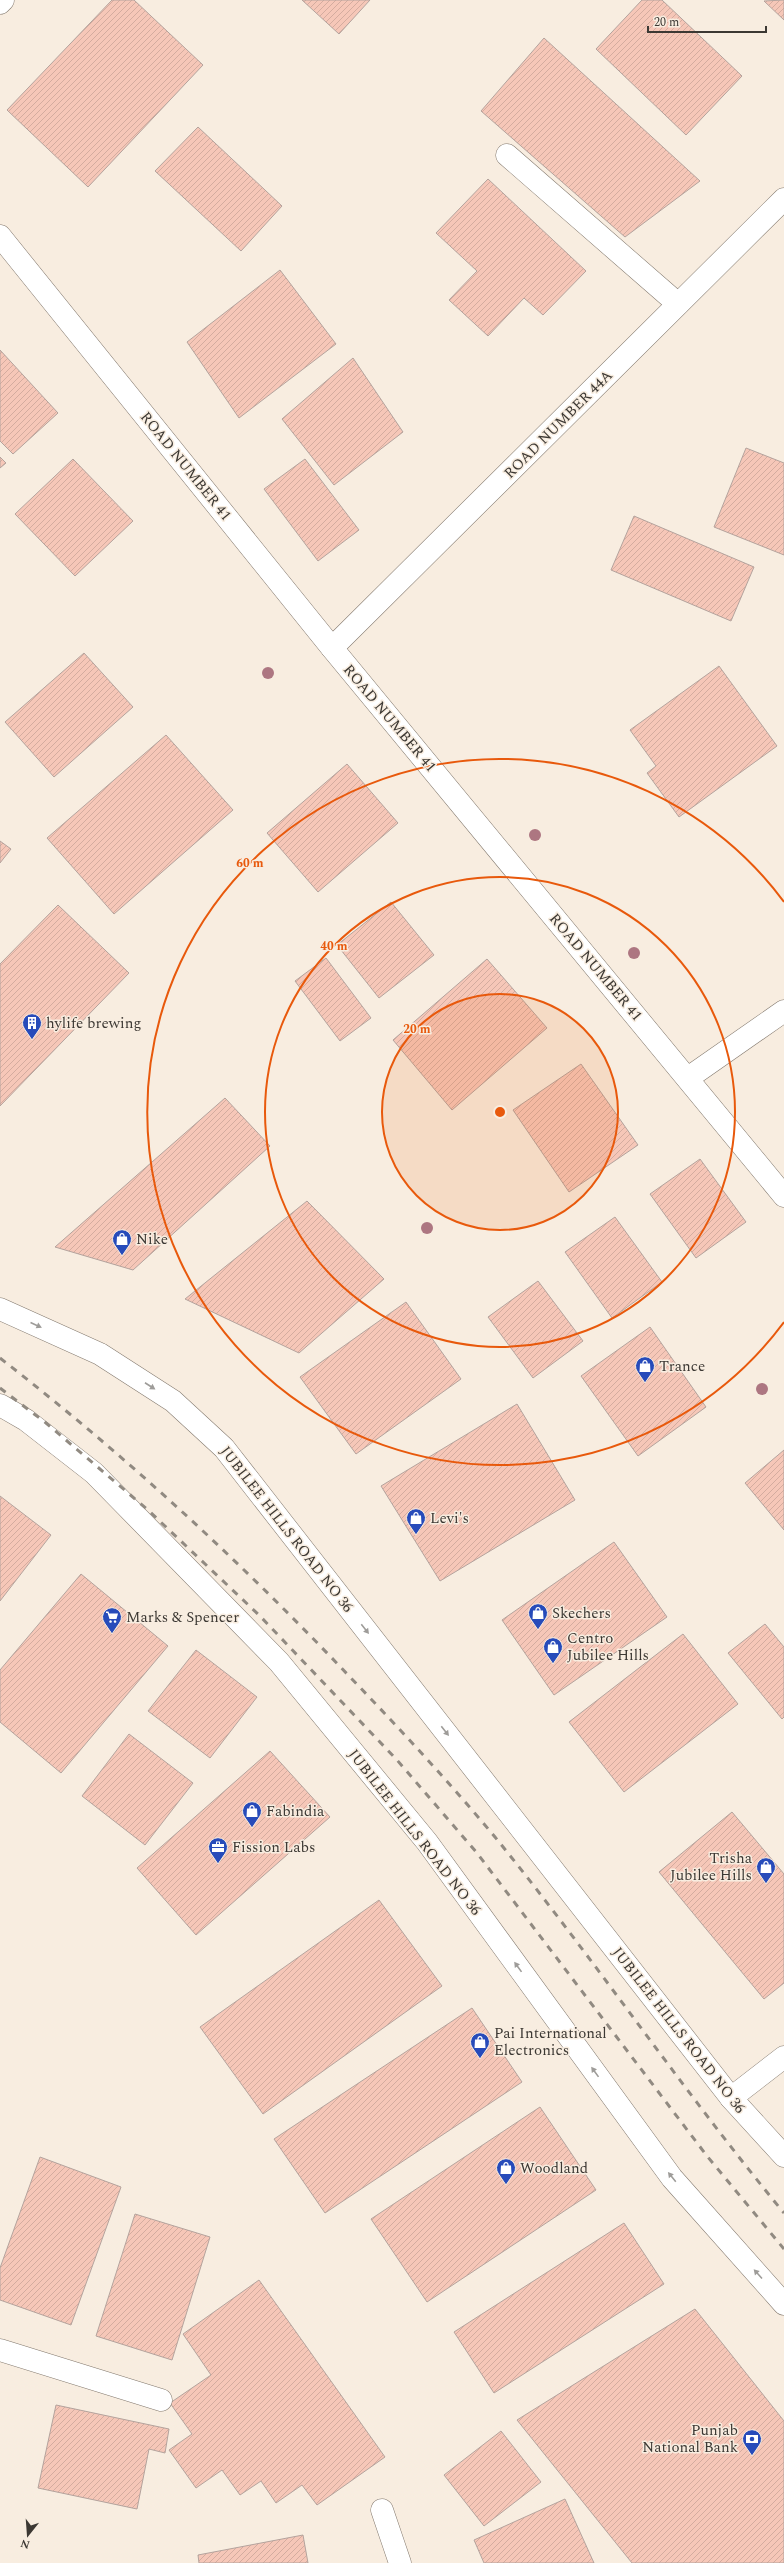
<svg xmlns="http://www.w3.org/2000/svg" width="784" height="2563" viewBox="0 0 784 2563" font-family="Spectral,serif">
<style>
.building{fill:url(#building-hatch);stroke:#b4a39d}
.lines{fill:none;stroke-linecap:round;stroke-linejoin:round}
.minor-casing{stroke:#83796e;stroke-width:23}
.major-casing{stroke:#83796e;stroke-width:23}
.minor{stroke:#fff;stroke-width:22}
.major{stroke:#fff;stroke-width:22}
.rail{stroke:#918a81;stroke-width:3;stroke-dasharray:7 7;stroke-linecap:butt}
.tree{fill:#ad7681}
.oneway{fill:#9e9c99}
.ring{fill:none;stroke:#e8590c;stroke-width:2}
.labels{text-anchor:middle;stroke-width:3;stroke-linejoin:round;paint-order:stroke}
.street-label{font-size:15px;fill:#3c3833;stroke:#f8ede0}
.poi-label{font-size:15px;fill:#3c3833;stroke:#f8ede0;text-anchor:start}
.centre{fill:#e8590c;stroke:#f8ede0;stroke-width:2}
.ring-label{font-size:12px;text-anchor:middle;font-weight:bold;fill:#e8590c;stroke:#f8ede0;stroke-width:3;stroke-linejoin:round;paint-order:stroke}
</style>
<defs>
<pattern id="building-hatch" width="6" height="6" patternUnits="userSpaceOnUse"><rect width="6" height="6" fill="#f6c7b8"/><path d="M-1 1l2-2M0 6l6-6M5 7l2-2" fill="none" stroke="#d4ac9f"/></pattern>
</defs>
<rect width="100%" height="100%" fill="#f8ede0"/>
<!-- building -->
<g class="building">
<polygon points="112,0 134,0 203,65 88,187 7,110"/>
<polygon points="302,0 370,0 339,34"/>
<polygon points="642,0 662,0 742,76 686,135 596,49"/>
<polygon points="784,0 784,20 764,1"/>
<polygon points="544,38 700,181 625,237 481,111"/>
<polygon points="198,127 282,206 241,251 155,171"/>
<polygon points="488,179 586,271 543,315 524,298 488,336 449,300 477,271 436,233"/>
<polygon points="280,270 336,344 239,418 187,342"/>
<polygon points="0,350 58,413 13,454 0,441"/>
<polygon points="353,358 403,432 334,485 282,419"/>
<polygon points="746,448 784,463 784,555 714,527"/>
<polygon points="0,457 6,463 0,468"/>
<polygon points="73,459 133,521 75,576 15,514"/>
<polygon points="305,459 359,530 318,561 264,489"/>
<polygon points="634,516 754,567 731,621 611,570"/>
<polygon points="84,653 133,707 54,777 5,722"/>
<polygon points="719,666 777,746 679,817 647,773 656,766 630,730"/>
<polygon points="166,735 233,810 114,914 47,838"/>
<polygon points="347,764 398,823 318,892 267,833"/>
<polygon points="0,841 11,849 0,863"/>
<polygon points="391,902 434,955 379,998 337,945"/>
<polygon points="58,905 129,973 0,1106 0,964"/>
<polygon points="326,958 371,1018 340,1041 295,981"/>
<polygon points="487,959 547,1028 452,1110 393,1040"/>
<polygon points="581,1064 638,1145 569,1192 513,1110"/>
<polygon points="225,1098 270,1146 133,1270 55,1247"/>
<polygon points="700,1159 746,1222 696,1258 650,1194"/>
<polygon points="307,1201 384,1279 299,1353 185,1299"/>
<polygon points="615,1217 662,1282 612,1318 565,1252"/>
<polygon points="538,1281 583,1341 533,1378 488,1317"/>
<polygon points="406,1302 461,1379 356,1454 300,1377"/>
<polygon points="650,1327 706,1407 638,1456 581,1376"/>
<polygon points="517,1404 575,1500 440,1581 381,1486"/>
<polygon points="784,1450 784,1530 745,1483"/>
<polygon points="0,1496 51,1535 0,1601"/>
<polygon points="614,1542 667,1617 554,1695 502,1620"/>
<polygon points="81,1574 168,1646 61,1773 0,1722 0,1670"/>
<polygon points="765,1624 784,1647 784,1717 782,1719 728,1653"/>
<polygon points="683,1634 738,1704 624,1792 569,1722"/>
<polygon points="196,1650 257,1697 210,1758 148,1711"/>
<polygon points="129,1734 193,1783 145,1845 82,1796"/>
<polygon points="270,1751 330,1817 196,1935 137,1868"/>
<polygon points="732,1812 784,1874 784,1983 764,1999 659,1872"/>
<polygon points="379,1900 442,1986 263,2114 200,2027"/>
<polygon points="472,2008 522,2082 325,2213 274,2139"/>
<polygon points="540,2107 596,2190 427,2302 371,2219"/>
<polygon points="40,2157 121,2187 71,2325 0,2300 0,2268"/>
<polygon points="135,2214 210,2237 172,2360 96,2336"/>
<polygon points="624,2223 664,2284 494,2393 454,2332"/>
<polygon points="259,2280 385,2457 317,2505 302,2485 276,2503 261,2481 240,2495 222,2470 196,2488 169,2450 192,2434 170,2403 211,2375 183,2334"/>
<polygon points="695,2309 784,2421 784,2563 632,2563 517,2420"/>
<polygon points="56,2405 169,2429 165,2453 149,2449 137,2509 38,2488"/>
<polygon points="501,2431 541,2482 484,2526 444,2475"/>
<polygon points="565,2499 594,2563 484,2563 474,2540"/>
<polygon points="303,2535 308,2563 199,2563 198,2555"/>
</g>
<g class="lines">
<defs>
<g id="minor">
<polyline points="0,3 3,0"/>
<polyline points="507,155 678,304"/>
<polyline points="0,236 332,648 784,1196"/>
<polyline points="332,648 784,199"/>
<polyline points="688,1078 784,1011"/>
<polyline points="731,2098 784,2057"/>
<polyline points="0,2350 161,2400"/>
<polyline points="382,2510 400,2563"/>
</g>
<g id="major">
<polyline points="0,1309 100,1354 173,1401 224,1448 731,2098 784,2156"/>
<polyline points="0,1405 26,1420 94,1473 279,1662 427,1842 672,2178 784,2304"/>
</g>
</defs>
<!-- minor casing -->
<use href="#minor" class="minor-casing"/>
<!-- major casing -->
<use href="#major" class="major-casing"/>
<!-- minor -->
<use href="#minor" class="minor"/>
<!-- major -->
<use href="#major" class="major"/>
<!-- rail -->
<g class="rail">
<path d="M0 1358C126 1456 240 1561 350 1677 400 1729 449 1782 495 1837 595 1960 683 2091 784 2213"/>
<polyline points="0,1388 46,1423 148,1510 260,1616 397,1760 477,1853 707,2156 784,2249"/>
</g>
</g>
<!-- trees -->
<g class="tree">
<circle cx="268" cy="673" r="6"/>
<circle cx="535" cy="835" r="6"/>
<circle cx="634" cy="953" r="6"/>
<circle cx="427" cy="1228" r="6"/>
<circle cx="762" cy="1389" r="6"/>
</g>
<!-- one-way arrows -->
<defs><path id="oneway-solid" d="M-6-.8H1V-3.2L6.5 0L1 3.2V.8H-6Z"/></defs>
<g class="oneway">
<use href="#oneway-solid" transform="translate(36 1325) rotate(24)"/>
<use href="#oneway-solid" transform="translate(150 1386) rotate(33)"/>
<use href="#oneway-solid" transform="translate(365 1629) rotate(52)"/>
<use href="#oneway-solid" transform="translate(445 1731) rotate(52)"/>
<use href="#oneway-solid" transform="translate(518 1967) rotate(-126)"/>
<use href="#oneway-solid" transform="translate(595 2072) rotate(-126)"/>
<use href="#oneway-solid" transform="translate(672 2177) rotate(-129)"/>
<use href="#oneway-solid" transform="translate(758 2274) rotate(-132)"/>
</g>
<!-- distance rings -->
<circle cx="500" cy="1112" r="118" fill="#e8590c" fill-opacity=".12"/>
<g class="ring">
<circle cx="500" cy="1112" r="118"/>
<circle cx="500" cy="1112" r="235"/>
<path d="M784 1322A353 353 0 1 1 784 902"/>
</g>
<!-- icons -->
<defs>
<symbol id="building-pin" viewBox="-11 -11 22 30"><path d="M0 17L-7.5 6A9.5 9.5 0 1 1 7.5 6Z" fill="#274bba" stroke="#f8ede0"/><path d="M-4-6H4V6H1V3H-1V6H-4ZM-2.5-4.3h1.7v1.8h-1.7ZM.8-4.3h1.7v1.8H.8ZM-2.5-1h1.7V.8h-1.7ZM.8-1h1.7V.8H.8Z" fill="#fff"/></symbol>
<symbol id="shop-pin" viewBox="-11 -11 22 30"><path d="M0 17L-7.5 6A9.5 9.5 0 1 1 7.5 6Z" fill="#274bba" stroke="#f8ede0"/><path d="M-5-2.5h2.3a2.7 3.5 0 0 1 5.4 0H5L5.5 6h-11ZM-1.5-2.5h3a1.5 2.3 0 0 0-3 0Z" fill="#fff"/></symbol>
<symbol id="supermarket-pin" viewBox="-11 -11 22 30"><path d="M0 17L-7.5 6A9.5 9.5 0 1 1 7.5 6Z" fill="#274bba" stroke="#f8ede0"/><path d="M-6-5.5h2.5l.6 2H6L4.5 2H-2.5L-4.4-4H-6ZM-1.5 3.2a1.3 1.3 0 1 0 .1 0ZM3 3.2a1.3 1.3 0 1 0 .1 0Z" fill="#fff"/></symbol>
<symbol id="office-pin" viewBox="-11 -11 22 30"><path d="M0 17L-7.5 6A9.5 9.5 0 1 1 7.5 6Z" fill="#274bba" stroke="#f8ede0"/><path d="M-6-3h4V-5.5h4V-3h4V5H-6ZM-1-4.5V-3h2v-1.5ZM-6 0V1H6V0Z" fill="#fff"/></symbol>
<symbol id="bank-pin" viewBox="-11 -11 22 30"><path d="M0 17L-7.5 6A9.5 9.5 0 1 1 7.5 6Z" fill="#274bba" stroke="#f8ede0"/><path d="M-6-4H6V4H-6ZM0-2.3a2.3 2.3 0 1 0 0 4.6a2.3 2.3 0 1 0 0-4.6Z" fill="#fff"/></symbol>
</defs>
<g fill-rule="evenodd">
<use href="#building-pin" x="21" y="1012" width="22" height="30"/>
<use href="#shop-pin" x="111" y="1228" width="22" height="30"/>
<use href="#shop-pin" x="634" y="1355" width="22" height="30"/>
<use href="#shop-pin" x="405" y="1507" width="22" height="30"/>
<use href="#shop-pin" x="527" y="1602" width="22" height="30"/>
<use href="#supermarket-pin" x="101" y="1606" width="22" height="30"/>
<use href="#shop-pin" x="542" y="1636" width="22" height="30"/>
<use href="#shop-pin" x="241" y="1800" width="22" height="30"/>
<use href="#office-pin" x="207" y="1836" width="22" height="30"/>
<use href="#shop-pin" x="755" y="1856" width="22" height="30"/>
<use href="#shop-pin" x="469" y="2031" width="22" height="30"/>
<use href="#shop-pin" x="495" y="2157" width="22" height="30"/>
<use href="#bank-pin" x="741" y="2428" width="22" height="30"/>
</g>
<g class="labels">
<!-- street labels -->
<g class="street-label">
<text transform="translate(558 424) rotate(-45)" y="5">ROAD NUMBER 44A</text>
<text transform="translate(186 466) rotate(51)" y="5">ROAD NUMBER 41</text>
<text transform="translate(390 718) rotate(50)" y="5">ROAD NUMBER 41</text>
<text transform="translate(596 967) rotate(50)" y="5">ROAD NUMBER 41</text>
<text transform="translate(287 1529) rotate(52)" y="5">JUBILEE HILLS ROAD NO 36</text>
<text transform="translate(415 1832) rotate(52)" y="5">JUBILEE HILLS ROAD NO 36</text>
<text transform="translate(679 2030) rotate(52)" y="5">JUBILEE HILLS ROAD NO 36</text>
</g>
<!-- poi labels -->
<g class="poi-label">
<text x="46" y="1028">hylife brewing</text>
<text x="136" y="1244">Nike</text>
<text x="659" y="1371">Trance</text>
<text x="430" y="1523">Levi's</text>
<text x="552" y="1618">Skechers</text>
<text x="126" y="1622">Marks &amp; Spencer</text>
<text x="567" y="1643">Centro<tspan x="567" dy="17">Jubilee Hills</tspan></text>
<text x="266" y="1816">Fabindia</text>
<text x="232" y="1852">Fission Labs</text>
<text x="752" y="1863" text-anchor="end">Trisha<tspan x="752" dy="17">Jubilee Hills</tspan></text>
<text x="494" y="2038">Pai International<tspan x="494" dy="17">Electronics</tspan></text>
<text x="520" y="2173">Woodland</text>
<text x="738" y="2435" text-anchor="end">Punjab<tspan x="738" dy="17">National Bank</tspan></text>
</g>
</g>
<circle cx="500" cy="1112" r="6" class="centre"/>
<g class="ring-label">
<text x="250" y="867">60 m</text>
<text x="334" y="950">40 m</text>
<text x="417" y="1033">20 m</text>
</g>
<!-- north arrow -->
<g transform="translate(28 2535) rotate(197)" stroke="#f8ede0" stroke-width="3" paint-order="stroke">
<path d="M0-3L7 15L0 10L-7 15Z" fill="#3c3833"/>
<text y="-6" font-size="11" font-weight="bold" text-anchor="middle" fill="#3c3833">N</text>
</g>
<!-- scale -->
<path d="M648 26v6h118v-6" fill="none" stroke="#3c3833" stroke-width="2"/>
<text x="654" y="26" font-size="12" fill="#3c3833" stroke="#f8ede0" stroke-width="3" paint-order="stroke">20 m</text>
</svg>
